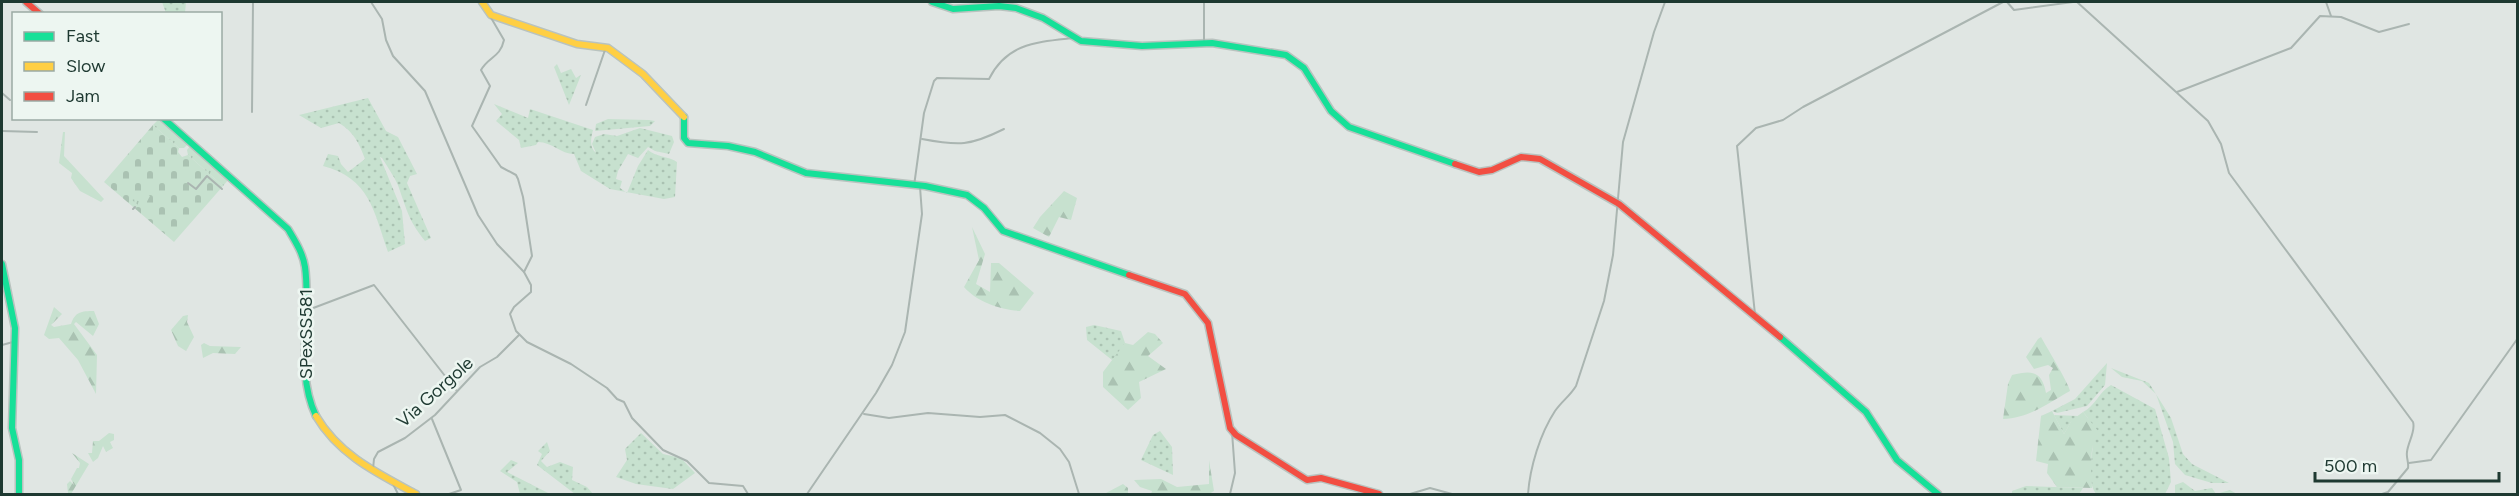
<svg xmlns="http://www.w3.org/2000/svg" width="2519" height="496" viewBox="0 0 2519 496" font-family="Figtree,sans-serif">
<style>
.grass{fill:url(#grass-dots)}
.forest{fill:url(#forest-firs)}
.cemetery{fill:url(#cemetery-stones)}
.park{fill:url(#park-tufts)}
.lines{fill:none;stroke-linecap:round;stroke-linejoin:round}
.fast-casing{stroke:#b9c3bf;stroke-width:9}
.slow-casing{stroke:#b9c3bf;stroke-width:9}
.jam-casing{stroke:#b9c3bf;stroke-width:9}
.street{stroke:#aab5b1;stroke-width:2}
.fast{stroke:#16e098;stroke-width:6}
.slow{stroke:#ffcf43;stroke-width:6}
.jam{stroke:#f24e42;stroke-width:6}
.labels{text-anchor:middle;stroke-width:5;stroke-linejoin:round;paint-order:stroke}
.street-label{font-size:18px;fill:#1e3931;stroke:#edf6f1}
</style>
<defs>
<pattern id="grass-dots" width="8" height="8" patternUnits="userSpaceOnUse" patternTransform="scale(1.5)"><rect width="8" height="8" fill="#c7e1cf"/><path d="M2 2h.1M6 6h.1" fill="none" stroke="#aac2b2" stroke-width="1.8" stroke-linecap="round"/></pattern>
<pattern id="forest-firs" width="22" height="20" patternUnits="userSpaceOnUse" patternTransform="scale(1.5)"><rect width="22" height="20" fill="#c7e1cf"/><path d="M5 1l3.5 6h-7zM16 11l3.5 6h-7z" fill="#aac2b2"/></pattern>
<pattern id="cemetery-stones" width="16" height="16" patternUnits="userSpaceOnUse" patternTransform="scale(1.5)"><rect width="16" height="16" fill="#c7e1cf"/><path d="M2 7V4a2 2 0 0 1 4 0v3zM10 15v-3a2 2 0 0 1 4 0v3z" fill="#aac2b2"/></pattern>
<pattern id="park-tufts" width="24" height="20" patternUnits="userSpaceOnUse" patternTransform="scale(1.5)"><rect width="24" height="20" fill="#c7e1cf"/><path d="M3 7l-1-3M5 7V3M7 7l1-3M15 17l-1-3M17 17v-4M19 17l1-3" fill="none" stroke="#aac2b2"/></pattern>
</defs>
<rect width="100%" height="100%" fill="#e0e6e3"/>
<!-- grass -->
<g class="grass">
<polygon points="162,2 186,2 185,13 166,13"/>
<polygon points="557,64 561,73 571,69 576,78 581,75 569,105 554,67"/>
<path d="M368 98 386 131 398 137 417 174 410 176 407 183 431 238 425 241C410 222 408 214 400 191 397 180 388 168 382 158L380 157 402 211 405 244 388 252C374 212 370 178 323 166L328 154 338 156 341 164 348 172 365 159C359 143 354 132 339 123L321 128 299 115Z"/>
<path d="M494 104 528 118 530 109 593 130C591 138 589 147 596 153L592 144 595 137 604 134 617 136 640 128 672 136 674 142 669 154 655 151 648 147 638 158 628 154 618 171 616 179 622 181 620 188 627 193 638 166 648 150C656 157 668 156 677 162L675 197 664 199 610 189 581 171 574 154C561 154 552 142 538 142L536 145 521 148 519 140 496 121 502 114Z"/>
<polygon points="608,119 649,120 655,121 650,126 595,131 596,124"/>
<polygon points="1094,325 1121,331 1125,343 1118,355 1112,360 1087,340 1086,327"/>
<polygon points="2107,363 2105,385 2087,406 2057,413 2052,411 2075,399"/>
<polygon points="2111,368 2149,383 2171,418 2183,454 2192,464 2229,483 2212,483 2185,475 2175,464 2173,442 2156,394 2142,381 2122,377"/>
<path d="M2111 385 2155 409 2169 458 2171 482 2165 494H2096C2080 470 2106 435 2083 412 2095 406 2099 392 2111 385Z"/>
<polygon points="2054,415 2078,416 2071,422 2064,434"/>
<polygon points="1160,431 1172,447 1173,475 1141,460 1153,435"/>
<polygon points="641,433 663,454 681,458 695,473 673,489 636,484 616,477 627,460 625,449"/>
<polygon points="547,442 550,451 541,461 547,467 560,462 573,467 572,480 587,487 593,494 575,494 537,465 542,454 538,451"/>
<polygon points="511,460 518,463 507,472 550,494 520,494 517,482 500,471"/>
<polygon points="2183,482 2195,491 2212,488 2216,494 2230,490 2237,494 2175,494 2175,485"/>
<polygon points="2026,486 2083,488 2079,494 2012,494 2012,491"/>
</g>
<!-- forest -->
<g class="forest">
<polygon points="63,132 65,132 64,156 104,199 101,202 80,191 71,178 72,173 59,163"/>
<polygon points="1064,191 1077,198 1071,220 1059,217 1049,237 1033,228 1040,217"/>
<path d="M972 227 985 254 976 284 990 292 991 263H999L1034 293 1020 311C1001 310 977 302 964 287L979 260Z"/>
<path d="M54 307 62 314 51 325 54 327 71 324C75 312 81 311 94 311L99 324 93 336 76 322 74 324 97 355 96 394 78 360 59 338 49 339 44 335Z"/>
<polygon points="188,315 187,322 194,337 186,351 178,346 171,330 183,316"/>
<polygon points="1148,332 1155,334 1163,343 1148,356 1166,369 1139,382 1141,398 1128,410 1103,387 1103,372 1125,343 1133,345"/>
<path d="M2041 337C2046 346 2070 386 2070 391 2047 404 2029 418 2003 419L2008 384 2012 375C2032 370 2042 371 2046 393L2051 390 2049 375 2053 368 2048 365 2034 369 2026 357 2038 339Z"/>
<polygon points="204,343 210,346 241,347 235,354 213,353 203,358 201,345"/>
<path d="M2052 411 2064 434 2072 420 2083 412 2098 431C2089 448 2091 469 2092 488L2057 487 2047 473 2048 464 2036 461 2041 416Z"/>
<polygon points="109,433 114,434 114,440 110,442 113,448 106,452 103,446 98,458 93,462 88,453 92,453 93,441 99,441"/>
<polygon points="72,453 89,464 71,494 68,493 67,484 70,481 74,485 71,479 77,468 79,468 80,463"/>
<polygon points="1209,460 1214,491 1209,494 1151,494 1152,491 1140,487 1134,480 1161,479 1177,487 1209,484"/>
<polygon points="1123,484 1128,488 1128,494 1106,493"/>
</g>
<!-- cemetery -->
<polygon class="cemetery" points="153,125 179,148 178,152 182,157 188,155 223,186 174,242 104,182"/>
<!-- park -->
<g class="park">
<polygon points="159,119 188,144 184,148 179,148 153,125"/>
<polygon points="190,146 229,179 223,186 188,155 187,150"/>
<polygon points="143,191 150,196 143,209 132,200"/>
</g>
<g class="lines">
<defs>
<g id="fast">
<polyline points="932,2 953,9 999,6 1016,8 1043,18 1081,41 1142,46 1212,43 1286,55 1304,68 1331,111 1349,127 1455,164"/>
<polyline points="684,117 684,138 688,143 728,146 755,152 806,173 925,186 967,195 984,208 1003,231 1129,275"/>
<path d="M163 118 288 229C295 241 303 253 305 267 312 316 294 370 316 416"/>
<polyline points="2,264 15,328 12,428 19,460 19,494"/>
<polyline points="1780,337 1866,412 1897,460 1938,494"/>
</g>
<g id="slow">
<polyline points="482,2 491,15 577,44 608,48 643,74 684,117"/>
<path d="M316 416C339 455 377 473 416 494"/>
</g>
<g id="jam">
<polyline points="26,2 40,14"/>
<polyline points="1455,164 1479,172 1492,170 1521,157 1540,159 1619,204 1780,337"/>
<polyline points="1129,275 1185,294 1208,323 1230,428 1236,435 1307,480 1321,478 1379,494"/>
</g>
</defs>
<!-- fast casing -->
<use href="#fast" class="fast-casing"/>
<!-- slow casing -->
<use href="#slow" class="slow-casing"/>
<!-- jam casing -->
<use href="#jam" class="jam-casing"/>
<!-- street -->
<g class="street">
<polyline points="371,2 382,19 386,40 393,56 425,91 478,215 497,244 524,272 531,285 531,292 514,307 510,314 516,331 527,342 571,364 607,388 617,399 624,402 632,418 663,450 687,461 709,483 743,486 748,494"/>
<polyline points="1204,2 1204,42"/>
<polyline points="2007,2 2014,10 2073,2"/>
<path d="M2077 2 2208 121 2221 144 2229 173 2413 422C2416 431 2408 442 2407 452 2406 458 2409 462 2408 468L2388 492 2382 494"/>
<polyline points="2326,2 2331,16"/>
<path d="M490 16 504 40C500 58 489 56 481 70L490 86 472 126 501 167 516 175 518 179 523 197 532 256 524 272"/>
<polyline points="2177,92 2291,48 2320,16 2341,17 2379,32 2409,24"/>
<polyline points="2,93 10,100"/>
<polyline points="586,105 606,47"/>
<polyline points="252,112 253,2"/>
<polyline points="2,131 37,132"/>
<path d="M922 139C959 146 970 146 1004 129"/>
<polyline points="188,183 196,189 207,176 222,189"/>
<path d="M914 186 924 113 934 81 937 78 989 79C1007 43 1037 42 1073 38"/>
<polyline points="133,209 135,207"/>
<polyline points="308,310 374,285 456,390"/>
<polyline points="1755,314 1737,146 1756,128 1783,120 1803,107 2003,2"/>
<polyline points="2,345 13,342"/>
<polyline points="864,414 889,418 928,413 980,417 1005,415 1040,433 1060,449 1069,462 1079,494"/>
<polyline points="432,419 461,490 449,494"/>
<polyline points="2409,463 2431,460 2518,338"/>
<polyline points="373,469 374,459 378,452 405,438 435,415 480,367 497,357 519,335"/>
<polyline points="393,484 398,494"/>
<polyline points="807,494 876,393 892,365 905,332 922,214 920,187"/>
<polyline points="1230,494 1235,473 1232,432"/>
<polyline points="1410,494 1430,488 1452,494"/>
<path d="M1528 494C1530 467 1540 434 1555 411 1562 401 1570 396 1576 386L1604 301 1613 255 1623 142 1654 32 1665 2"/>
</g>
<!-- fast -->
<use href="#fast" class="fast"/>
<!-- slow -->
<use href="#slow" class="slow"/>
<!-- jam -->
<use href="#jam" class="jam"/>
</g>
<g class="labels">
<!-- street labels -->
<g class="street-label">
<text transform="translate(306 334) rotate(-90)" y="6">SPexSS581</text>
<text transform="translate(435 392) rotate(-42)" y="6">Via Gorgole</text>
</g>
</g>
<!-- border -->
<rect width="2519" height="496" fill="none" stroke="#1e3931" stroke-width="6"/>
<!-- legend -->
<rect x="12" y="12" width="210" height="108" fill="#edf6f1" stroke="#9aaaa4" stroke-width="1.5"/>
<rect x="24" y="32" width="30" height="9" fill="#16e098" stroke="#9aaaa4" stroke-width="1.5"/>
<text x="66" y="42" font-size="18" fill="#1e3931">Fast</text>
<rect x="24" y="62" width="30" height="9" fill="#ffcf43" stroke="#9aaaa4" stroke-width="1.5"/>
<text x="66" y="72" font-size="18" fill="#1e3931">Slow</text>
<rect x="24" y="92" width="30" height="9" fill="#f24e42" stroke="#9aaaa4" stroke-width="1.5"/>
<text x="66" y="102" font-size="18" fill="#1e3931">Jam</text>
<!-- scale -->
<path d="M2315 472v9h184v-9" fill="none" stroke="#1e3931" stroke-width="3"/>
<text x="2324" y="472" font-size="18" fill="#1e3931" stroke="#edf6f1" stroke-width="4.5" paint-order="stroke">500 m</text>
</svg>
